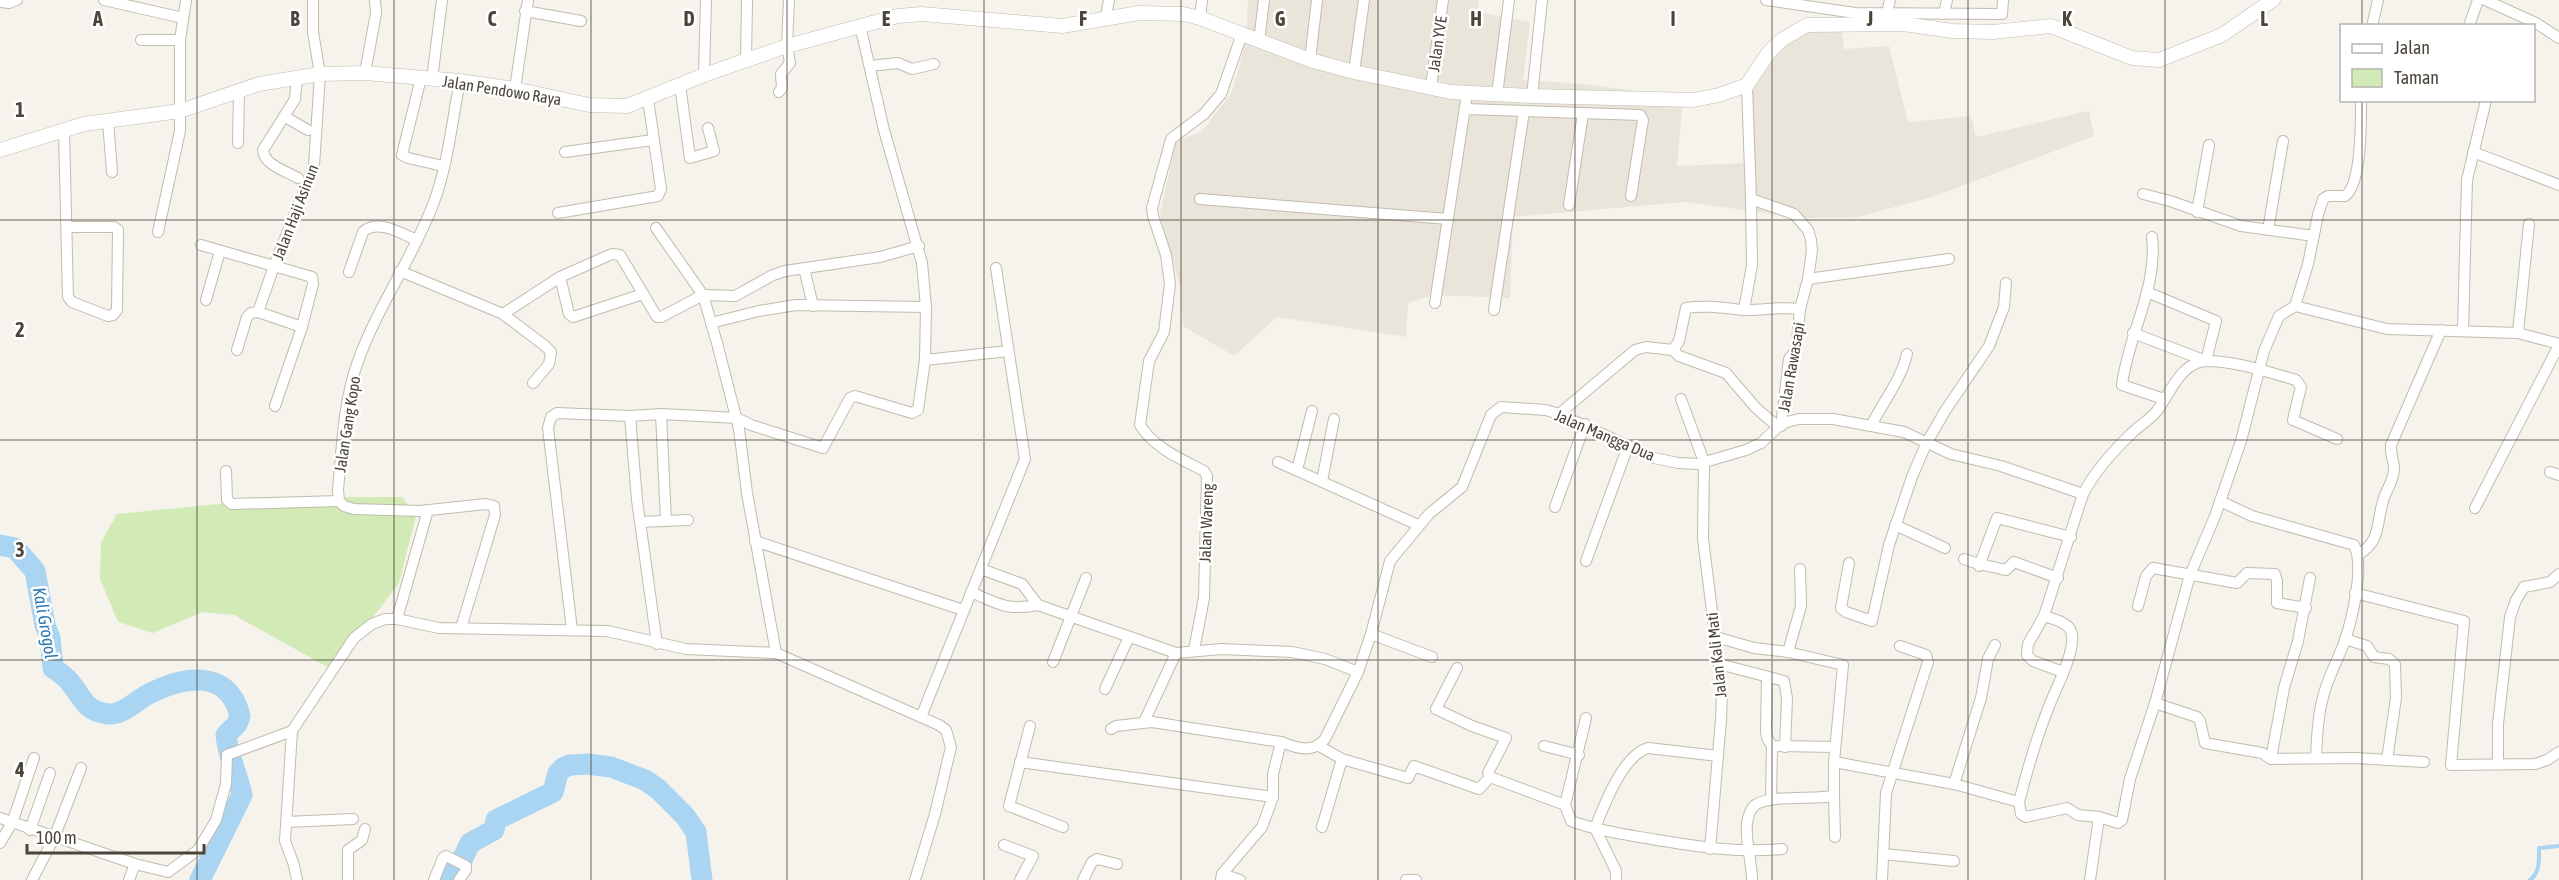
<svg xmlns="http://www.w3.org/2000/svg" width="2559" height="880" viewBox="0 0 2559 880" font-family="'Asap Condensed',sans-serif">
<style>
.residential{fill:#eae5da}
.green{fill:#d2eab5}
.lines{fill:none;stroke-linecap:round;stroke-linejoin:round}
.stream{stroke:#a9d4f2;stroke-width:4}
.river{stroke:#a9d4f2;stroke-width:21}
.minor-casing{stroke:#c2bbae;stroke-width:12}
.tertiary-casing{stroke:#c2bbae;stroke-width:15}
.minor{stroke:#fff;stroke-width:10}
.tertiary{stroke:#fff;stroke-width:14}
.grid{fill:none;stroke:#4b4439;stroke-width:1.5;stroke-opacity:0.55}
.labels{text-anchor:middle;stroke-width:5;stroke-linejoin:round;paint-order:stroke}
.street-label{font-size:16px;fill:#4b4439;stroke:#fff}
.water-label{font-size:18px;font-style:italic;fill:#2e7ab2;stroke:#fff}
.grid-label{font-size:20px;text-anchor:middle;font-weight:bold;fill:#4b4439;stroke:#fff;stroke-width:5;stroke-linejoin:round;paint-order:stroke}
</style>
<rect width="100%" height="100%" fill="#f6f3ec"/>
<!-- residential -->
<polygon class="residential" points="1248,0 1479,0 1478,12 1530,22 1523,80 1583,84 1683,97 1677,166 1750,163 1748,70 1782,37 1813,23 1842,30 1844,49 1889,46 1908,122 1971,116 1976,137 2089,111 2094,136 1935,196 1858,217 1803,218 1685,202 1513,217 1510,298 1434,295 1408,303 1406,337 1277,317 1234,356 1183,326 1181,290 1160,214 1176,142 1202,131 1232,92 1246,41"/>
<!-- green -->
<polygon class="green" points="290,497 402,497 416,516 399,583 333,670 234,615 202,612 153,633 118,622 100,579 101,542 117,514"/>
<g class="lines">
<!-- stream -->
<path class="stream" d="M2530 880C2540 873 2539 860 2539 848L2559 846"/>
<!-- river -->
<g class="river">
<path d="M0 545 15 548 35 571 45 625 50 638 53 668C58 671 63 675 67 679 82 694 82 711 108 714 122 715 134 703 145 696 180 677 228 666 240 716L237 724 226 735C228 757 238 775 242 795L200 880"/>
<polyline points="442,880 447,871 463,858 470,843 494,830 496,820 553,792 558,773 563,768 570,765 587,764 611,767 645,780 658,789 685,816 696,832 702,880"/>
</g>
<defs>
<g id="minor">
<polyline points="104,0 183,18"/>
<polyline points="1766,0 1855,13 2002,14 2003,0"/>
<polyline points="2485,0 2536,23 2559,38"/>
<polyline points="0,2 9,3 17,0"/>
<polyline points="525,11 581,21"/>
<polyline points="1887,13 1890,0"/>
<polyline points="1944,14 1947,0"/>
<polyline points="1200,18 1202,0"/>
<polyline points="1105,20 1109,0"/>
<polyline points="2372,26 2378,0"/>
<polyline points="2469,26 2478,0"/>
<polyline points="141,40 180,40"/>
<polyline points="1259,41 1264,0"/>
<polyline points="1310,60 1317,0"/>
<polyline points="746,61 747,0"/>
<polyline points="870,66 898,63 912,69 934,64"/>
<polyline points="1354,72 1364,0"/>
<polyline points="365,73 376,13 375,0"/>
<polyline points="704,75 706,0"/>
<path d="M297 77 295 99 263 150C264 165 286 171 298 178"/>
<polyline points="421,78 402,155 408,158 443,166"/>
<polyline points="432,79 442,0"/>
<path d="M460 81C452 121 448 164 434 202 413 258 377 307 357 364 343 404 342 448 338 490L339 501 344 506 354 509 420 511 486 504 494 506 495 515 461 628"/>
<polyline points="680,85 690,158 714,151 708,128"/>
<polyline points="1747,85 1751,199 1794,214 1808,230 1811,240 1812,251 1808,279 1800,309 1796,350 1789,359 1781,426"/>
<polyline points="1431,87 1443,0"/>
<polyline points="515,89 528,0"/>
<polyline points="779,92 782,88 781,74 790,63 787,46 789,0"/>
<polyline points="1497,95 1509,0"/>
<polyline points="1532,96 1542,0"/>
<polyline points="1465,109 1640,115 1643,120 1631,196"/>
<polyline points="285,117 308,130"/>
<polyline points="108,121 112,172"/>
<polyline points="64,130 68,297 72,302 108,316 113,315 117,310 118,230 114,227 68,227"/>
<polyline points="238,143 239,91"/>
<polyline points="565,152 653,140"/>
<polyline points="2473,152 2559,185"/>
<polyline points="2143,194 2170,201 2241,226 2314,236"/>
<polyline points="1200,199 1448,219"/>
<polyline points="1569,205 1583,114"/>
<polyline points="2197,212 2209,145"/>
<polyline points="558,213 658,196 661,189 648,99"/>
<polyline points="656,228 703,295 717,343 739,429 747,493 776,653"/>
<polyline points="2268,230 2283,141"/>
<polyline points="158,232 180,131 180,40 186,0"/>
<path d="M2152 237C2158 288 2128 335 2122 385L2164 399"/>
<polyline points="201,245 312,277 313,284 302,327 275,406"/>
<polyline points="804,268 813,306"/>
<polyline points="400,271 503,314 545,346 551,352 549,364 533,383"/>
<path d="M349 272 363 232C377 218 402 234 417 240"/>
<polyline points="560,277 569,314 573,317 643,294"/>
<polyline points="1808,279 1949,259"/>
<polyline points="206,300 220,251"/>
<polyline points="1435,303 1467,94"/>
<path d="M2295 306 2308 264 2318 215 2323 199 2328 196H2345C2362 184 2361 121 2361 100"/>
<polyline points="1494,310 1524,111"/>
<polyline points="1744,310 1752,265 1751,199"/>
<polyline points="258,312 274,266 314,166 320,74 313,32 313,0"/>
<polyline points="503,314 560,277 612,254 620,255 657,317 661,317 703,295 735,296 773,275 785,271 880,257 919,246"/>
<polyline points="711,323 759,311 796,305 926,307"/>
<polyline points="2463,330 2467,180 2486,100"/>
<polyline points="2133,333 2206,361 2216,321 2147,292"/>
<polyline points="2518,333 2529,224"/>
<polyline points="237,350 247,317 251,313 258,312 302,327"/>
<path d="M1673 350 1679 341 1686 308C1706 305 1723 308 1743 310 1762 311 1780 306 1800 309"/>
<polyline points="925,360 1008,351"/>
<polyline points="1681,399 1704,462 1703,539 1722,691 1721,720 1710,849"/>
<polyline points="661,414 737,418 751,425 823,448 850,398 855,396 912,413 918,410 925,360 926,307 922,263 884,130 860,25"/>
<polyline points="1559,414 1635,350 1646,347 1673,350 1679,356 1726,373 1756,408 1778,427"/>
<polyline points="630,416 637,500 657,644"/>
<path d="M1871 426C1883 402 1901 380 1907 354"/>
<polyline points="1278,462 1418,525"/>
<polyline points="1297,470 1312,411"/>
<polyline points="226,471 227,500 232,504 339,501"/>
<polyline points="2550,472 2559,475"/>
<polyline points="1322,481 1334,419"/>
<path d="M2220 501 2252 516 2354 545C2365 566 2352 620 2344 643 2338 659 2330 674 2325 690 2318 712 2317 735 2316 758"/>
<polyline points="1555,507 1585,424"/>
<polyline points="2475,508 2559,345"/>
<polyline points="640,522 688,520"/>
<polyline points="1895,525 1945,548"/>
<polyline points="755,541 963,610"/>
<path d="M2358 555C2382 540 2376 523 2383 501 2386 490 2394 480 2394 469 2394 461 2390 454 2391 445L2441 330"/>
<path d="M1964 559C1979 565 1991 566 2006 570L2014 562 2058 578"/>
<polyline points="1586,561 1628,446"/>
<polyline points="1849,563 1841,608 1846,612 1872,621 1889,545 1912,477 1926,444 1945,411 1989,346 2004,307 2006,283"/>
<polyline points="1979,566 1997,518 2071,537"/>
<polyline points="981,569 1022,584 1038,605 1176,653 1222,649 1292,652 1325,659 1358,672"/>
<path d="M971 592C999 604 1006 611 1038 605"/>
<polyline points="2355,593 2464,621 2451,765 2535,764 2547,760 2559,752"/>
<polyline points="2138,606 2146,576 2153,568 2237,583 2247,573 2275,574 2277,581 2277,603 2306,608"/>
<polyline points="2044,616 2028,644 2027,655 2033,661 2063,672"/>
<polyline points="397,619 428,510"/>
<polyline points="572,630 548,428 551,417 557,413 630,416 661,414 666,521"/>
<polyline points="1371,634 1432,657"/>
<path d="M1716 637 1754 648 1788 652 1843 665 1834 762 1954 784 2019 802C2027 771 2036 739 2048 709 2054 691 2078 649 2071 631 2068 622 2053 619 2044 616L2083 494"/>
<polyline points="2345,639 2367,646 2374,657 2389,659 2395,664 2396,698 2387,760"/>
<path d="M1194 650 1204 598 1207 476 1204 471C1181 459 1154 448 1140 425L1149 361 1164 332 1170 284 1166 255 1153 216 1152 208 1171 139 1204 114 1221 94 1242 34"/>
<polyline points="1788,652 1801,606 1800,569"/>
<polyline points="1053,662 1086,578"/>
<polyline points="1719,664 1784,681 1787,698 1785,747"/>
<polyline points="1767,677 1766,731 1767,738 1772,746 1835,747"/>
<polyline points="1105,689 1129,637"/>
<polyline points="2155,703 2197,717 2200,721 2205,743 2262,753 2271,759 2355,758 2424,762"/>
<polyline points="921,717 1025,459 996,268"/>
<polyline points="1144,722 1176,653"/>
<polyline points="1030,726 1009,806 1063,827"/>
<polyline points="1111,729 1116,726 1152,722 1281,742"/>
<polyline points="1319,746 1342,759 1408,778 1414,766 1479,789 1490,777 1488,773 1506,738 1472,726 1436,709 1457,668"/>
<polyline points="1544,746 1579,755"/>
<polyline points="2271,759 2284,688 2298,641 2310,578"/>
<polyline points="1020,762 1273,797"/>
<polyline points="2498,763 2498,724 2510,617 2516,600 2524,587 2550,582 2559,574"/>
<path d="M1490 777 1565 805 1571 821C1598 831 1629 835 1657 840 1701 847 1738 853 1782 849"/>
<polyline points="1954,784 1981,698 1988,659 1995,645"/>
<polyline points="1834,796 1835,837"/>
<polyline points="1771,800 1772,746"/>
<polyline points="2019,802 2021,814 2026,817 2067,808 2078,815 2099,817 2118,823 2122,820 2130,779 2155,703 2190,575 2215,516 2241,441 2264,351 2279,316 2295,306 2387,329 2518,333 2559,344"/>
<polyline points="1565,805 1586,718"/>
<polyline points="0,818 135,864 168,872 198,850 216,820 226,784 227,755 292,731"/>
<polyline points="286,822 353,819"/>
<polyline points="1322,827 1342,759"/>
<polyline points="30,830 50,773"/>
<polyline points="0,843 12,823 34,758"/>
<polyline points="1004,845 1033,856 1020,880"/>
<polyline points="1883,854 1954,861"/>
<polyline points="1222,874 1240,880"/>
<polyline points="32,880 54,838 81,768"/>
<polyline points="129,880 135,864"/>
<polyline points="297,880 294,865 285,841 292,731 354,638 372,624 385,619 397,619 439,628 607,631 686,649 776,653 939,725 946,730 951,747 935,814 915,880"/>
<polyline points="348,880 348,850 362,840 365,829"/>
<polyline points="434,880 443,858 446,856 466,866 466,870 459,880"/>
<polyline points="1083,880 1092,862 1097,859 1117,864"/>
<path d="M1221 880 1222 874 1262 827 1273 797V774L1281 742C1297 748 1312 754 1325 739L1358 672 1371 634 1390 561 1429 514 1462 487 1491 415 1501 407 1546 410 1559 414 1654 458 1678 463 1698 464 1746 450 1761 443 1778 427 1787 422 1799 419H1833L1904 432 1951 454 2001 466 2083 494C2095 471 2113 451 2132 433 2139 426 2149 420 2156 412 2170 395 2180 362 2206 361 2236 361 2268 372 2296 380L2301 387 2293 420 2337 439"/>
<polyline points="1406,880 1416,880"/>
<path d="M1616 880V871L1595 828C1604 805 1623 755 1648 748L1718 756"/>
<path d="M1752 880C1752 862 1745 841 1747 823 1748 817 1750 810 1754 806 1767 794 1814 800 1834 796V762"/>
<polyline points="1882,880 1886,793 1928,662 1926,655 1900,646"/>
<polyline points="2090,880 2099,817"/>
</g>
<polyline id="tertiary" points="0,150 84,124 180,111 259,84 320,74 365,73 460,81 515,89 589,105 627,106 704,75 787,46 898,16 922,14 1062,26 1139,13 1183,14 1200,18 1310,60 1354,72 1451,92 1532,96 1694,100 1719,95 1747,85 1769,52 1783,39 1807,25 1903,24 1953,31 1993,32 2051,26 2132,58 2159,60 2222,35 2273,0"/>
</defs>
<!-- minor casing -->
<use href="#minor" class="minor-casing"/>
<!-- tertiary casing -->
<use href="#tertiary" class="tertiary-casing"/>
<!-- minor -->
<use href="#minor" class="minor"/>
<!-- tertiary -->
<use href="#tertiary" class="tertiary"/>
</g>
<!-- grid -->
<path class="grid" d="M197 0V880M394 0V880M591 0V880M787 0V880M984 0V880M1181 0V880M1378 0V880M1575 0V880M1772 0V880M1968 0V880M2165 0V880M2362 0V26M2362 100V880M0 220H2559M0 440H2559M0 660H2559"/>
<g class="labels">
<!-- street labels -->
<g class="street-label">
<text transform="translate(1437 44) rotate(-82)" y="6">Jalan YVE</text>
<text transform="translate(502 90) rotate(9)" y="6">Jalan Pendowo Raya</text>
<text transform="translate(295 212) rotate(-69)" y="6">Jalan Haji Asinun</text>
<text transform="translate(1791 367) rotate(-80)" y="6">Jalan Rawasapi</text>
<text transform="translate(347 424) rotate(-81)" y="6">Jalan Gang Kopo</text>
<text transform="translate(1605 435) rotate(23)" y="6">Jalan Mangga Dua</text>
<text transform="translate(1206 523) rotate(-88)" y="6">Jalan Wareng</text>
<text transform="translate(1716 655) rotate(-96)" y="6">Jalan Kali Mati</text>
</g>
<!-- water labels -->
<g class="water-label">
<text transform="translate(45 623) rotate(80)" y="6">Kali Grogol</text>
</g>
</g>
<g class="grid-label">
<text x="98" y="26">A</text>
<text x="295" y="26">B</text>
<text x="492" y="26">C</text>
<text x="689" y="26">D</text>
<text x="886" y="26">E</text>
<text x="1083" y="26">F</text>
<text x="1280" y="26">G</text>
<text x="1476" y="26">H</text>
<text x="1673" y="26">I</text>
<text x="1870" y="26">J</text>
<text x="2067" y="26">K</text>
<text x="2264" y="26">L</text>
<text x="20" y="117">1</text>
<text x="20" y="337">2</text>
<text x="20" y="557">3</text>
<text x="20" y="777">4</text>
</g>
<!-- legend -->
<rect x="2340" y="24" width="195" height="78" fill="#ffffff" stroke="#b7b4b0" stroke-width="1.5"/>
<rect x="2352" y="44" width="30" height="9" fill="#ffffff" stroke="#b7b4b0" stroke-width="1.5"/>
<text x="2394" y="54" font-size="18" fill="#4b4439">Jalan</text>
<rect x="2352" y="69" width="30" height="18" fill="#d2eab5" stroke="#b7b4b0" stroke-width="1.5"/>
<text x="2394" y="84" font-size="18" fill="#4b4439">Taman</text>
<!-- scale -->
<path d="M27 844v9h177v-9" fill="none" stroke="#4b4439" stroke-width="3"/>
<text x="36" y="844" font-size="18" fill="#4b4439" stroke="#ffffff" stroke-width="4.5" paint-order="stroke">100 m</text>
</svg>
